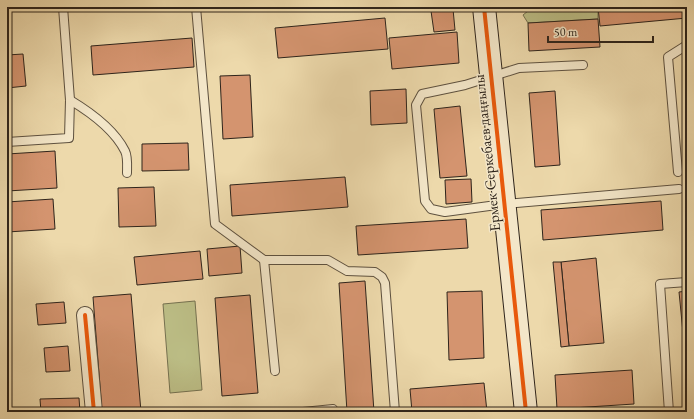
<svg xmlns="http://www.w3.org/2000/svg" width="694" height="419" viewBox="0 0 694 419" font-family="'EB Garamond',serif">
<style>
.green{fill:#bcbe86;stroke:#757150}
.building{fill:#d4946f;stroke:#2e241b}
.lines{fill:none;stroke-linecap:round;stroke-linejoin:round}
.lane-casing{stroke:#5e513f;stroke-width:10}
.street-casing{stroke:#5e513f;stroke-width:18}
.secondary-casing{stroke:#2e241b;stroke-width:24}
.lane{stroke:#f3e6c8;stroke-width:8}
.street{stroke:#f3e6c8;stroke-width:16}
.secondary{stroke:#f3e6c8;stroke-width:22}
.cycleway-casing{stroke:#f3e6c8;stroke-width:6}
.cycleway{stroke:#e8590c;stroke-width:4}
.labels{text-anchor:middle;stroke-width:3;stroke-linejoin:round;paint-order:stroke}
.street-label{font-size:15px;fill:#2e241b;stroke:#f3e6c8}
</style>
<rect width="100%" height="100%" fill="#edd9ab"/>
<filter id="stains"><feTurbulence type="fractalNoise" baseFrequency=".005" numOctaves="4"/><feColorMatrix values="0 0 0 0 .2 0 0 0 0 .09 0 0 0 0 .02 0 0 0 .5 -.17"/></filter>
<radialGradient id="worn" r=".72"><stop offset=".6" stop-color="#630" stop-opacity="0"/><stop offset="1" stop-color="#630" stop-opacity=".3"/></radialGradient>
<!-- green -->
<g class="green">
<polygon points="533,7 598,7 598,19 528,23 523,15"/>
<polygon points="195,301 202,390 170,393 163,304"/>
</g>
<!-- building -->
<g class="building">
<polygon points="598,7 687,7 687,18 600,26"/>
<polygon points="453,9 455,30 434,32 431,11"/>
<polygon points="385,18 388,49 278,58 275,28"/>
<polygon points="598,19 600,47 529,51 528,23"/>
<polygon points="457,32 459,63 392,69 389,38"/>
<polygon points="192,38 194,67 93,75 91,46"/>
<polygon points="23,54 26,86 7,88 7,55"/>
<polygon points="250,75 253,137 223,139 220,76"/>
<polygon points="406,89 407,123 371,125 370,91"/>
<polygon points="555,91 560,165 535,167 529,93"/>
<polygon points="460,106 467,176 440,178 434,109"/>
<polygon points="188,143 189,170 142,171 142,144"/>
<polygon points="55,151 57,188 7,191 7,154"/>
<polygon points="345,177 348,207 232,216 230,185"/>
<polygon points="471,179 472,202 446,204 445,180"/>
<polygon points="154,187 156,226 119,227 118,188"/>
<polygon points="53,199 55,229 7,232 7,202"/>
<polygon points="661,201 663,230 543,240 541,210"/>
<polygon points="466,219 468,248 358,255 356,226"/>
<polygon points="240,246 242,273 209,276 207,249"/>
<polygon points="200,251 203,279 137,285 134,257"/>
<polygon points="596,258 604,343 569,346 561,262"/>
<polygon points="553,262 561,262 569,346 561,347"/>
<polygon points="365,281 374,412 347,412 339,283"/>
<polygon points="482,291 484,358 449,360 447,292"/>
<polygon points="687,291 687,373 679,292"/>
<polygon points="131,294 141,412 102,412 93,297"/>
<polygon points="250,295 258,393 222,396 215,298"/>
<polygon points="64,302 66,323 38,325 36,304"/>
<polygon points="68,346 70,371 46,372 44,348"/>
<polygon points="632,370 634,404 557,409 555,375"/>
<polygon points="484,383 487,412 412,412 410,389"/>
<polygon points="79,398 80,412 41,412 40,399"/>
</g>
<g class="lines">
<defs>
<g id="lane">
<polyline points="196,7 215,224 264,260 328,260 347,271 375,272 382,277 385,283 395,412"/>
<polyline points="583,65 519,68 465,85 422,94 416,105 425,201 431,209 445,212 504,204 679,189"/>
<path d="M70 100C90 112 114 129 125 151 128 157 127 167 127 173"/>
<polyline points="7,142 69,138 70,100 63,7"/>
<polyline points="678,172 668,57 687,45"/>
<polyline points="264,260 275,371"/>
<polyline points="303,412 333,409 333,412"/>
<polyline points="669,412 660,284 687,282"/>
</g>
<polyline id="street" points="85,315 94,412"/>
<polyline id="secondary" points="484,7 526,412"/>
</defs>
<!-- lane casing -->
<use href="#lane" class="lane-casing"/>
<!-- street casing -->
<use href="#street" class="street-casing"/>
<!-- secondary casing -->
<use href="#secondary" class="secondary-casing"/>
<!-- lane -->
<use href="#lane" class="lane"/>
<!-- street -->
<use href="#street" class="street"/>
<!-- secondary -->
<use href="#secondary" class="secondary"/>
<defs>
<g id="cycleway">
<polyline points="484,7 526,412"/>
<polyline points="85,315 94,412"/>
</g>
</defs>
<!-- cycleway casing -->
<use href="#cycleway" class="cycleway-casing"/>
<!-- cycleway -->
<use href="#cycleway" class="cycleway"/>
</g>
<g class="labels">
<!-- street labels -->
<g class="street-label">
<text transform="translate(487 153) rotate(-96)" y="5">Ермек Серкебаев даңғылы</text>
</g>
</g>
<!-- margin -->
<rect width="694" height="419" fill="none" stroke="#edd9ab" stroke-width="24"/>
<rect x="8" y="8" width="678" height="403" fill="none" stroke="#2e241b" stroke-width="2"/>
<rect x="12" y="12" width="670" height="395" fill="none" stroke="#2e241b"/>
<!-- scale -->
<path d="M548 36v6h105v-6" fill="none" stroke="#2e241b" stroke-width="2"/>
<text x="554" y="36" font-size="12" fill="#2e241b" stroke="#f3e6c8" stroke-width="3" paint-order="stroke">50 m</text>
<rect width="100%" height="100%" filter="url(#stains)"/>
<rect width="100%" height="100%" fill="url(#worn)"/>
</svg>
